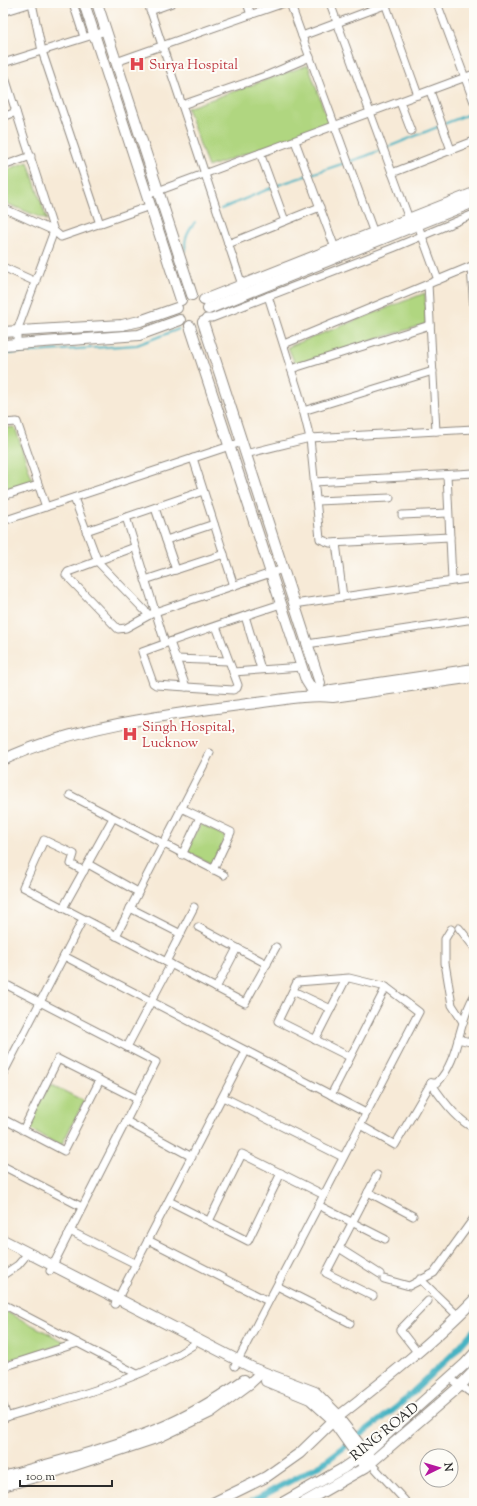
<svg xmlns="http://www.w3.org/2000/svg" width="477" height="1506" viewBox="0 0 477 1506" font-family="'Sorts Mill Goudy',serif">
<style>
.green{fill:#b0d680;stroke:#6e8056}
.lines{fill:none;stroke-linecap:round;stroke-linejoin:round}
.stream{stroke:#46b3c3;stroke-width:2}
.canal{stroke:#46b3c3;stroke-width:6}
.street-casing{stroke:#918a81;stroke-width:9}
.secondary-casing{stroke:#918a81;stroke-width:12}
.street{stroke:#fff;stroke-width:7}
.secondary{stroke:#fff;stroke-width:10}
.labels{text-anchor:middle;stroke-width:4;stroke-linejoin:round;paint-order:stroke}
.health-label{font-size:14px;fill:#be3a42;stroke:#fdfcf7;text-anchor:start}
.street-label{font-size:14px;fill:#2b2b2b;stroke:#fdfcf7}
</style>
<rect width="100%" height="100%" fill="#fdfcf7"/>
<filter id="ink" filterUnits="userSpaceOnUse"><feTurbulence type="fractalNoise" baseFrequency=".025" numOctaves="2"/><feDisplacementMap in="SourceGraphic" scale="8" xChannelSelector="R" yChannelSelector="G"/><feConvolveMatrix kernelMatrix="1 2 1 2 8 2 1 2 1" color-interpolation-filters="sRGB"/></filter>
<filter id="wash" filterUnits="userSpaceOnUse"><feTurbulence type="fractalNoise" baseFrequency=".012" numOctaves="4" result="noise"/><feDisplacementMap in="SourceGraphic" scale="16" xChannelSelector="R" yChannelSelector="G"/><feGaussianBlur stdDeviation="0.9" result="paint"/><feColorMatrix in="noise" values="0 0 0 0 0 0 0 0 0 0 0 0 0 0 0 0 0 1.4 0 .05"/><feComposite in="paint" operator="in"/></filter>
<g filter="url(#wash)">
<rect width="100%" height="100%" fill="#f7ead7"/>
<!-- green -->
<g class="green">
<polygon points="308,65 329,124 208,167 187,108"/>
<polygon points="28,162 47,220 3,202 3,171"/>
<polygon points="425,293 426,324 295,364 288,347"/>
<polygon points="15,427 33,482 3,491 3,428"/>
<polygon points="201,824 226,837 212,864 186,851"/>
<polygon points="50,1084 84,1101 61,1146 27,1128"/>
<polygon points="3,1310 67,1343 3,1362"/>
</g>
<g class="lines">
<!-- stream -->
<g class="stream">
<polyline points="444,124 474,112"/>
<polyline points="275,186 366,156 440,126"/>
<polyline points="221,209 271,188"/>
<path d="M186 251C183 240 188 231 195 222"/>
<polyline points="3,354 137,345 179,329"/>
</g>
<!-- canal -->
<polyline class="canal" points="249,1503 322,1464 397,1407 452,1355 474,1330"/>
</g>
</g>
<g filter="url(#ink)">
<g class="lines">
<defs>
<g id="street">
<polyline points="32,3 42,51 100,224"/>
<polyline points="73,3 84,37"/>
<polyline points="148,3 242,285"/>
<polyline points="247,3 251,15"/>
<polyline points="290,3 375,236"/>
<polyline points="330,3 409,219 418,225 438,280"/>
<polyline points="385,3 418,95"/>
<polyline points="437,3 474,102"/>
<polyline points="150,11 172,3"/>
<polyline points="3,12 32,3"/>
<polyline points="302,36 390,3"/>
<polyline points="116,62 284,3"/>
<polyline points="3,63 106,31"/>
<polyline points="3,71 54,231 17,331 17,344"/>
<polyline points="430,91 451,150"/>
<polyline points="400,102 411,131"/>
<polyline points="182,105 268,75 310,57"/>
<polyline points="3,117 16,112"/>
<polyline points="295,141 335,248"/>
<polyline points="260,153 285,221"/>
<polyline points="3,166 31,156"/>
<polyline points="392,173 474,141"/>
<polyline points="147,195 474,74"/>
<polyline points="3,208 54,231 61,237 150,206"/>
<polyline points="228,244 320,207"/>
<polyline points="3,267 36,282"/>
<polyline points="471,267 474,310"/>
<polyline points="428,284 436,431"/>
<polyline points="268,296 299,394 310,438 320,539 330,543 450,537"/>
<polyline points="206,318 212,318 393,248 474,214"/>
<polyline points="284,344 474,265"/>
<polyline points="291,369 430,325"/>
<polyline points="303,411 433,371"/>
<polyline points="3,423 17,422 46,507"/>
<polyline points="245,454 310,438 474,429"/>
<polyline points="193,458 234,586"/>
<polyline points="447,475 452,580"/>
<polyline points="314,482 474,473"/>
<polyline points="3,496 38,485"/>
<polyline points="74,498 98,562 149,615"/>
<polyline points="316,501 390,498"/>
<polyline points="155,508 176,570"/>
<polyline points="402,515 448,513"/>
<polyline points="126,517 165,643"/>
<polyline points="3,521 242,442"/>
<polyline points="86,531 203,491"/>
<polyline points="166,540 214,524"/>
<polyline points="336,543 343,597"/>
<polyline points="135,547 68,572 66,575 118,629 126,628 155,612 283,569"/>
<polyline points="145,580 224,554"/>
<polyline points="294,604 474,578"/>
<polyline points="245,616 261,669"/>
<path d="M216 626 238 685 237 688 233 690 156 685 153 683 142 652C188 635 235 619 281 604"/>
<polyline points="170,642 186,687"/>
<polyline points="307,644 474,619"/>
<polyline points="176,659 228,661"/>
<polyline points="233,672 302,667"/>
<polyline points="70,795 224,875"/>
<polyline points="181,808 200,817"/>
<polyline points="182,855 200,817 231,832 213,870"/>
<polyline points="88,864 138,892"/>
<polyline points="84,871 71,864 74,854 44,840 23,887 245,1003 276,947"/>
<polyline points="63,908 113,818"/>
<polyline points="130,908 181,934"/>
<polyline points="198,927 267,964"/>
<polyline points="459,928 474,947"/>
<polyline points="451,929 445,939 445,963 452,1005 463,1022"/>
<polyline points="116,936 210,753"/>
<polyline points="64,956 366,1113"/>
<polyline points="166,962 194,907"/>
<polyline points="3,983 156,1062 50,1271"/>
<polyline points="216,988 237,948"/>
<polyline points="293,991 331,1009"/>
<polyline points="458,1039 474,1043"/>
<polyline points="315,1040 346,979"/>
<polyline points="127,1047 171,964"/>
<polyline points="3,1074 83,919"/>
<path d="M431 1083H437C460 1059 457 1024 474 996"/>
<path d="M431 1083C441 1098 458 1121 474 1128"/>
<polyline points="331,1095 386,987"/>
<polyline points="223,1097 343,1157"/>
<polyline points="3,1119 64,1151 100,1080"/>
<polyline points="126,1121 192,1157"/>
<polyline points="360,1125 395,1145 431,1083"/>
<polyline points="23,1130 58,1059 137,1099"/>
<polyline points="3,1166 82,1207"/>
<polyline points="368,1192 413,1216"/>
<polyline points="169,1201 248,1241 281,1173"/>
<polyline points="318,1205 385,1239"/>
<polyline points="209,1221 242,1154 324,1195"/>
<polyline points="70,1231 136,1264"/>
<polyline points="148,1240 268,1301"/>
<polyline points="339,1248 380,1274"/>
<polyline points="3,1275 18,1265 24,1258"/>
<polyline points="384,1279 409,1286 434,1273 474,1218"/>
<polyline points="420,1279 458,1316"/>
<polyline points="277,1286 350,1323"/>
<polyline points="373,1296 326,1273 377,1175"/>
<polyline points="3,1304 137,1374"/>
<polyline points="115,1304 246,1051"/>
<polyline points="418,1353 400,1330 428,1301"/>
<polyline points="235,1366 419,1012 386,987 349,978 297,982 278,1021 350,1057"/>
<polyline points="3,1367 78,1343"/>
<polyline points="450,1378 474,1395"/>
<polyline points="3,1405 7,1417"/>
<path d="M3 1418C67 1398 137 1383 193 1345"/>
<polyline points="375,1468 407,1503"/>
<polyline points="473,1503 474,1501"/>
</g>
<g id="secondary">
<polyline points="84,3 181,300"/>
<polyline points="97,3 192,295"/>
<polyline points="204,300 474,193"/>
<polyline points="208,309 474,202"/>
<polyline points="203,322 320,683 316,696"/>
<polyline points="190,326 306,680 316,696"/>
<polyline points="3,332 122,325 140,321 177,308"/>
<polyline points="3,345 139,335 180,320"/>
<polyline points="318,695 332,690 474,669"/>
<path d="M3 760C73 726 172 714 248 704 276 701 305 694 333 697L474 677"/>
<polyline points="3,1240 255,1369 315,1392 337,1414"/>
<polyline points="266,1381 310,1399 331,1418"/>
<path d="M339 1416C386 1379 432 1343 474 1300"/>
<polyline points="340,1420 370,1458"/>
<polyline points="335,1424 362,1462"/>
<path d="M3 1477C55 1462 110 1449 160 1428 190 1416 218 1398 244 1380"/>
<polyline points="3,1486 57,1471 159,1437 211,1412 249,1384 262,1372"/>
<polyline points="213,1503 266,1477 300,1453 332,1422"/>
<polyline points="282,1503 342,1469 367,1452 465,1364 474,1354"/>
<polyline points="303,1503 366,1467 460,1386 474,1371"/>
</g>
</defs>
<!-- street casing -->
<use href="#street" class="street-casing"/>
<!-- secondary casing -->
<use href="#secondary" class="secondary-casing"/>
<!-- street -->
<use href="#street" class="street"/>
<!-- secondary -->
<use href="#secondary" class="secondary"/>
</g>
</g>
<!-- icons -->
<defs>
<symbol id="hospital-bare" viewBox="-9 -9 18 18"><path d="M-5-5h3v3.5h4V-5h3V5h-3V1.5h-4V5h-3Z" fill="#e0444e" stroke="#fdfcf7" stroke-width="2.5" paint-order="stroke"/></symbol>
</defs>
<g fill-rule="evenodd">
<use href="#hospital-bare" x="126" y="53" width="22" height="22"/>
<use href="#hospital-bare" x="119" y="723" width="22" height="22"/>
</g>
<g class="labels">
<!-- health labels -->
<g class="health-label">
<text x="149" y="69">Surya Hospital</text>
<text x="142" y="731">Singh Hospital,<tspan x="142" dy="16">Lucknow</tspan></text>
</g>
<!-- street labels -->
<g class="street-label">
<text transform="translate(384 1431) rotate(-39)" y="5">RING ROAD</text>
</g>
</g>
<!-- margin -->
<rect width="477" height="1506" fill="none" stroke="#fdfcf7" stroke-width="16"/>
<!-- north arrow -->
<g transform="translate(439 1468) rotate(85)"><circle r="19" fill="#fdfcf7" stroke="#a9a8a5"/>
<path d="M0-3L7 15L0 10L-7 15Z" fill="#b5179e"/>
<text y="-6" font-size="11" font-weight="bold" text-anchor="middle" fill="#2b2b2b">N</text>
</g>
<!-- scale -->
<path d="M20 1480v6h92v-6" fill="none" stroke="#2b2b2b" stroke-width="2"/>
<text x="26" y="1480" font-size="12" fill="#2b2b2b" stroke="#fdfcf7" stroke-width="3" paint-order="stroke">100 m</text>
</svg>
